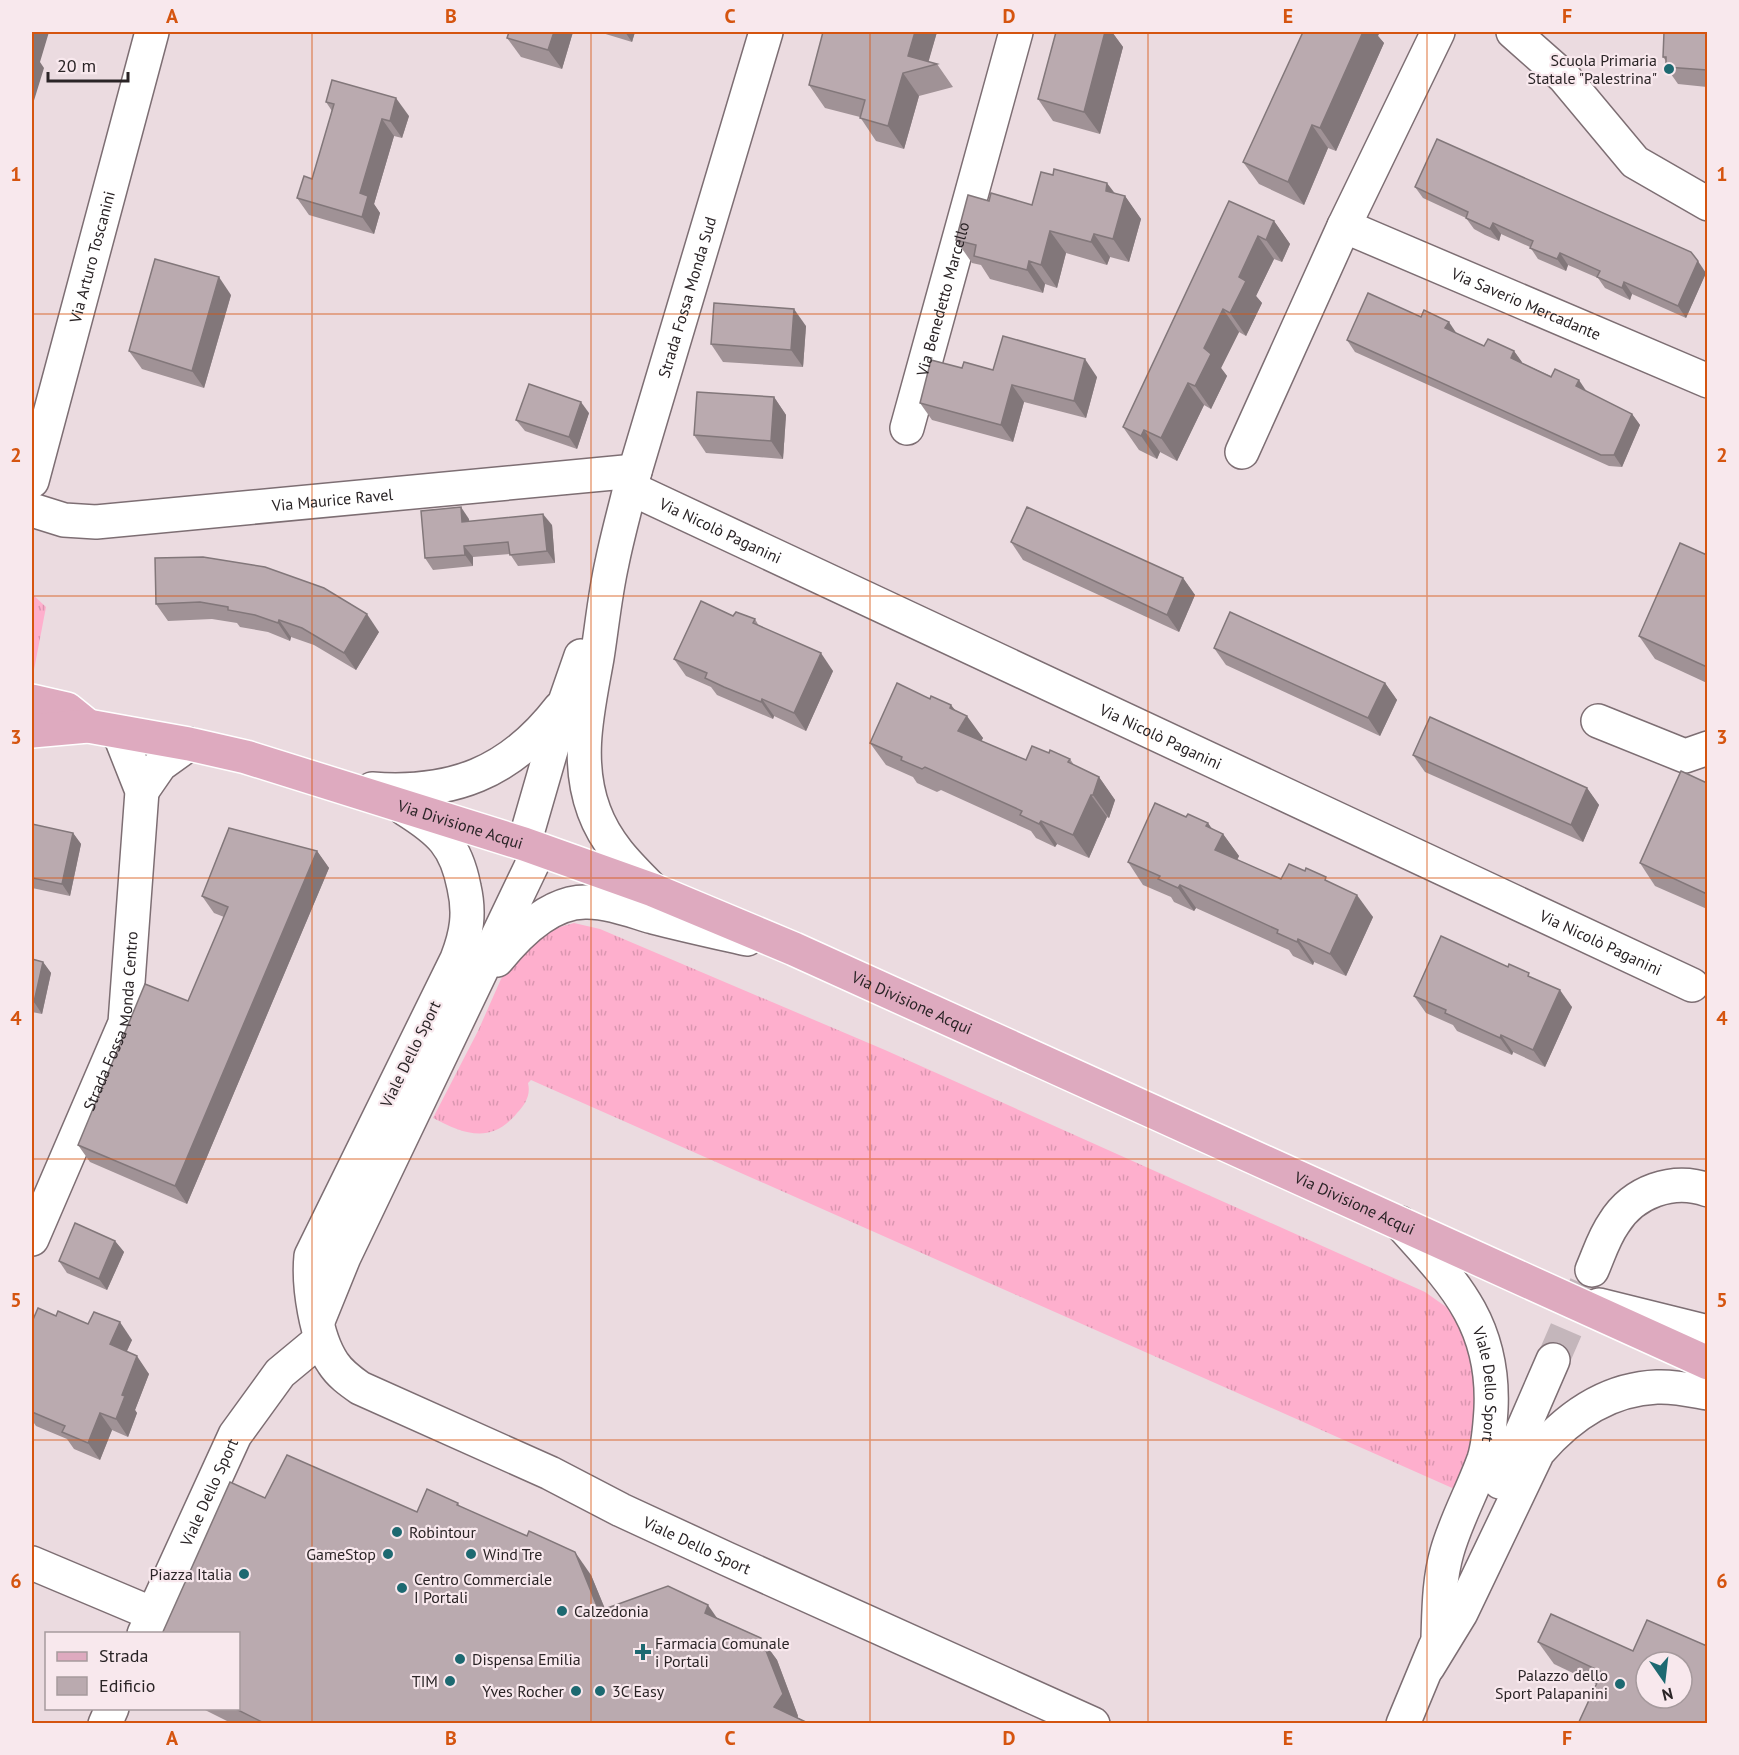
<svg xmlns="http://www.w3.org/2000/svg" width="1739" height="1755" viewBox="0 0 1739 1755" font-family="'PT Sans',sans-serif">
<style>
.grass{fill:url(#grass-tufts)}
.lines{fill:none;stroke-linecap:round;stroke-linejoin:round}
.minor-tunnel{stroke:#c4b6bb;stroke-width:33;stroke-dasharray:33 16;stroke-linecap:butt}
.minor-casing{stroke:#7d6e73;stroke-width:36}
.major-casing{stroke:#fff;stroke-width:36}
.minor{stroke:#fff;stroke-width:33}
.major{stroke:#deaabf;stroke-width:33}
.wall{fill:#a09296}
.shaded-wall{fill:#82777a}
.building{fill:#baaaaf;stroke:#82777a;stroke-width:1.5;fill-rule:evenodd}
.grid{fill:none;stroke:#d5540f;stroke-width:1.5;stroke-opacity:0.55}
.poi-dot{fill:#1d6971;stroke:#f8e8ed;stroke-width:2}
.labels{text-anchor:middle;stroke-width:4.5;stroke-linejoin:round;paint-order:stroke}
.poi-label{font-size:16px;fill:#2a2426;stroke:#f8e8ed;text-anchor:start}
.street-label{font-size:16px;fill:#2a2426;stroke:#f8e8ed}
.neatline{fill:none;stroke:#d5540f;stroke-width:2}
.grid-label{font-size:20px;text-anchor:middle;font-weight:bold;fill:#d5540f}
</style>
<defs>
<pattern id="grass-tufts" width="24" height="20" patternUnits="userSpaceOnUse" patternTransform="scale(1.5)"><rect width="24" height="20" fill="#feafcd"/><path d="M3 7l-1-3M5 7V3M7 7l1-3M15 17l-1-3M17 17v-4M19 17l1-3" fill="none" stroke="#da96b0"/></pattern>
</defs>
<rect width="100%" height="100%" fill="#ebdbe0"/>
<!-- grass -->
<g class="grass">
<polygon points="32,594 46,607 33,675 32,674"/>
<path d="M574 923 600 929 885 1050 1425 1292 1452 1311 1473 1351 1481 1406 1459 1491 531 1080 528 1083C531 1095 525 1105 517 1113 491 1145 464 1134 433 1118L478 1031 501 979 536 934Z"/>
</g>
<g class="lines">
<!-- minor-tunnel -->
<polyline class="minor-tunnel" points="1553,1360 1592,1270"/>
<defs>
<g id="minor">
<polyline points="1513,32 1564,77 1635,162 1708,204"/>
<path id="s1" d="M1344 226 1708 381"/>
<path id="s2" d="M907 428 1016 32"/>
<polyline points="1242,452 1344,226 1438,32"/>
<path id="s3" d="M32 481 152 32"/>
<path id="s4" d="M630 488 1692 985"/>
<path id="s5" d="M32 510 64 520 96 522 635 471"/>
<polyline points="1598,721 1685,756 1708,748"/>
<path d="M372 789C452 795 510 773 560 708"/>
<polyline points="142,791 160,765 189,744"/>
<path id="s6" d="M405 809C440 831 456 845 464 887 470 913 467 933 457 959L311 1256C308 1286 316 1338 333 1363 340 1374 350 1381 360 1388L550 1473 621 1510 727 1559 1093 1724"/>
<polyline points="524,844 565,702 581,656"/>
<path id="s7" d="M653 890C629 866 606 844 594 811 575 760 588 709 597 658 602 626 605 594 612 563 617 538 624 513 630 488L766 32"/>
<path d="M497 960C518 934 551 901 587 902 610 902 632 911 653 917 684 925 716 932 747 939"/>
<path id="s8" d="M1400 1223C1453 1282 1495 1323 1491 1409 1490 1425 1489 1443 1484 1459 1473 1490 1456 1520 1447 1552 1439 1580 1439 1609 1438 1638"/>
<path id="s9" d="M32 1239 125 1023 142 791 121 738 115 732"/>
<path d="M1592 1270C1599 1254 1604 1237 1614 1223 1633 1192 1673 1177 1708 1190"/>
<polyline points="1599,1305 1708,1332"/>
<polyline points="318,1321 344,1257 539,850"/>
<polyline points="1500,1482 1553,1360"/>
<polyline points="32,1563 153,1614"/>
<path id="s10" d="M144 1634 235 1435 280 1373 321 1339"/>
<path d="M1428 1667 1461 1613 1538 1452C1569 1416 1608 1389 1657 1387 1674 1386 1691 1390 1708 1393"/>
<polyline points="105,1724 112,1708"/>
<polyline points="1403,1724 1435,1647"/>
</g>
<g id="major">
<polyline points="32,701 67,709 88,726"/>
<path id="s11" d="M32 731 88 726 189 744 246 757 524 844 653 890 794 949 1708 1363"/>
</g>
</defs>
<!-- minor casing -->
<use href="#minor" class="minor-casing"/>
<!-- major casing -->
<use href="#major" class="major-casing"/>
<!-- minor -->
<use href="#minor" class="minor"/>
<!-- major -->
<use href="#major" class="major"/>
</g>
<!-- wall -->
<g class="wall">
<polygon points="509,32 573,32 562,69 521,57 507,38"/>
<polygon points="599,32 635,32 632,42"/>
<polygon points="823,32 937,32 928,62 937,64 953,87 919,96 904,149 876,141 860,117 825,108 809,85"/>
<polygon points="1056,32 1112,32 1123,47 1100,134 1053,121 1038,99"/>
<polygon points="1707,32 1707,87 1678,84 1666,67 1666,61 1663,57"/>
<polygon points="1378,36 1384,43 1336,151 1328,148 1304,205 1259,184 1243,162"/>
<polygon points="326,102 409,116 402,138 394,136 374,204 380,213 374,234 309,215 297,198 312,179 332,111"/>
<polygon points="1415,187 1706,273 1686,318 1632,294 1630,300 1605,288 1598,278 1568,265 1566,271 1538,259 1530,247 1501,234 1499,241 1485,235 1474,229 1466,218 1423,198"/>
<polygon points="1115,194 1125,196 1141,219 1129,262 1110,257 1107,265 1066,253 1057,288 1045,284 1043,293 990,279 981,265 972,263 956,240 989,201 1032,205"/>
<polygon points="1229,201 1274,221 1290,244 1282,262 1274,259 1256,296 1262,303 1246,336 1239,332 1221,368 1227,376 1211,409 1204,405 1177,461 1160,452 1157,459 1139,450 1123,427"/>
<polygon points="231,295 204,388 142,369 129,351"/>
<polygon points="806,326 803,367 723,362 711,344"/>
<polygon points="1457,334 1484,346 1514,351 1522,363 1587,392 1632,414 1640,425 1622,467 1609,466 1355,352 1347,340"/>
<polygon points="962,368 993,370 1097,377 1086,418 1024,402 1013,442 932,420 920,403"/>
<polygon points="774,397 786,415 783,459 706,453 694,435"/>
<polygon points="589,413 577,449 525,431 516,420"/>
<polygon points="469,519 469,521 552,525 555,563 518,566 510,554 473,557 473,566 433,570 425,558"/>
<polygon points="1011,542 1183,578 1195,595 1179,632 1023,560"/>
<polygon points="1707,555 1707,683 1655,659 1639,636"/>
<polygon points="155,558 379,632 356,670 314,645 291,637 290,641 268,632 240,627 237,623 212,619 168,621 156,604"/>
<polygon points="733,616 755,619 759,626 833,671 806,731 774,716 773,719 717,695 711,687 686,676 674,659"/>
<polygon points="1214,648 1385,683 1397,700 1380,736 1226,665"/>
<polygon points="930,699 951,705 956,711 983,738 981,741 1026,760 1049,753 1070,759 1074,765 1099,777 1115,800 1109,818 1107,817 1089,858 1057,844 1055,847 1036,838 1031,831 941,790 937,792 917,783 913,777 886,765 870,743"/>
<polygon points="1413,755 1587,788 1599,805 1583,842 1425,772"/>
<polygon points="1707,783 1707,909 1655,886 1640,863"/>
<polygon points="32,824 73,833 81,844 70,896 32,888"/>
<polygon points="1212,829 1223,834 1239,856 1237,860 1281,879 1330,882 1373,917 1346,976 1314,962 1313,965 1293,956 1289,950 1196,908 1194,911 1174,902 1171,897 1143,885 1128,862"/>
<polygon points="317,851 329,868 187,1204 90,1162 78,1145 188,1001 224,917 214,913 202,896"/>
<polygon points="32,959 43,962 51,973 42,1014 32,1012"/>
<polygon points="1532,978 1572,1007 1545,1067 1513,1052 1512,1055 1457,1031 1453,1025 1426,1013 1414,996"/>
<polygon points="115,1241 124,1252 107,1290 67,1273 59,1261"/>
<polygon points="56,1316 88,1324 132,1340 126,1352 149,1374 135,1410 137,1413 128,1437 112,1430 100,1460 74,1449 67,1439 36,1426 32,1420 32,1322"/>
<polygon points="265,1498 417,1512 458,1503 460,1507 591,1575 605,1609 717,1618 761,1638 777,1660 798,1716 798,1718 810,1724 233,1724 201,1708 238,1708"/>
<polygon points="1538,1642 1633,1651 1596,1684 1554,1664"/>
</g>
<!-- shaded-wall -->
<g class="shaded-wall">
<polygon points="32,32 49,32 40,62 44,68 32,107"/>
<polygon points="554,32 573,32 562,69 548,50"/>
<polygon points="625,32 635,32 632,42"/>
<polygon points="915,32 937,32 927,67 908,56"/>
<polygon points="1105,32 1112,32 1123,47 1100,134 1084,112"/>
<polygon points="1363,32 1380,32 1378,36 1384,43 1336,151 1320,128"/>
<polygon points="903,73 919,96 904,149 888,126"/>
<polygon points="396,98 409,116 402,138 390,121"/>
<polygon points="382,119 394,136 374,204 380,213 374,234 362,217 360,193"/>
<polygon points="1312,125 1328,148 1304,205 1288,182"/>
<polygon points="1107,183 1123,204 1125,196 1141,219 1129,262 1113,239 1106,191"/>
<polygon points="1274,221 1290,244 1282,262 1266,240"/>
<polygon points="1493,223 1501,234 1499,241 1490,229"/>
<polygon points="1050,231 1066,253 1057,288 1041,265"/>
<polygon points="1094,234 1110,257 1107,265 1091,242"/>
<polygon points="1258,236 1274,259 1256,296 1262,303 1246,336 1230,313 1239,277"/>
<polygon points="1560,253 1568,265 1566,271 1557,259"/>
<polygon points="1029,261 1045,284 1043,293 1027,270"/>
<polygon points="1698,261 1706,273 1686,318 1678,306"/>
<polygon points="219,277 231,295 204,388 192,371"/>
<polygon points="1624,282 1632,294 1630,300 1622,288"/>
<polygon points="794,309 806,326 803,367 791,350"/>
<polygon points="1223,309 1239,332 1221,368 1227,376 1211,409 1195,386 1204,348"/>
<polygon points="1449,322 1457,334 1445,328"/>
<polygon points="1514,351 1522,362 1519,369 1511,358"/>
<polygon points="1085,359 1097,377 1086,418 1074,401"/>
<polygon points="1579,380 1587,392 1576,386"/>
<polygon points="1188,383 1204,405 1177,461 1161,438"/>
<polygon points="1012,385 1024,402 1013,442 1001,425"/>
<polygon points="774,397 786,415 783,459 771,441"/>
<polygon points="581,402 589,413 577,449 569,437"/>
<polygon points="1632,414 1640,425 1622,467 1614,455"/>
<polygon points="1144,430 1160,452 1157,459 1141,436"/>
<polygon points="461,507 469,519 470,534 462,522"/>
<polygon points="543,514 552,525 555,563 547,551"/>
<polygon points="464,546 473,557 473,566 465,555"/>
<polygon points="1183,578 1195,595 1179,632 1167,615"/>
<polygon points="367,614 379,632 356,670 344,653"/>
<polygon points="279,620 291,637 290,641 278,623"/>
<polygon points="821,653 833,671 806,731 794,713"/>
<polygon points="1385,683 1397,700 1380,736 1368,718"/>
<polygon points="762,699 774,716 773,719 761,702"/>
<polygon points="951,705 963,722 967,716 983,738 974,754 958,731 950,708"/>
<polygon points="1099,777 1115,800 1109,818 1093,795"/>
<polygon points="1587,788 1599,805 1583,842 1571,825"/>
<polygon points="1091,795 1107,817 1089,858 1073,835"/>
<polygon points="1041,821 1057,844 1055,847 1039,824"/>
<polygon points="1208,823 1220,840 1223,834 1239,856 1231,872 1215,850 1206,826"/>
<polygon points="73,833 81,844 70,896 62,884"/>
<polygon points="317,851 329,868 187,1204 175,1186"/>
<polygon points="1180,885 1196,908 1194,911 1178,888"/>
<polygon points="1357,895 1373,917 1346,976 1330,954"/>
<polygon points="1298,939 1314,962 1313,965 1297,942"/>
<polygon points="43,962 51,973 42,1014 34,1002"/>
<polygon points="1560,990 1572,1007 1545,1067 1533,1050"/>
<polygon points="1501,1035 1513,1052 1512,1055 1500,1038"/>
<polygon points="115,1241 124,1252 107,1290 99,1279"/>
<polygon points="120,1322 132,1340 122,1362 110,1344"/>
<polygon points="137,1356 149,1374 135,1410 137,1413 128,1437 116,1419 122,1395"/>
<polygon points="100,1413 112,1430 100,1460 88,1443"/>
<polygon points="575,1552 591,1575 615,1633 599,1611"/>
<polygon points="708,1605 724,1628 705,1613"/>
<polygon points="761,1638 777,1660 798,1716 794,1724 774,1707"/>
</g>
<!-- building -->
<g class="building">
<polygon points="509,32 554,32 548,50 507,38"/>
<polygon points="823,32 915,32 908,56 937,64 903,73 888,126 860,118 865,100 809,85"/>
<polygon points="1056,32 1105,32 1084,112 1038,99"/>
<polygon points="1303,32 1363,32 1320,128 1312,125 1288,182 1243,162"/>
<polygon points="1664,32 1707,32 1707,70 1666,67 1666,57 1663,57"/>
<polygon points="332,80 396,98 390,121 382,119 360,193 368,196 362,217 297,198 304,176 312,179 334,104 326,102"/>
<polygon points="1437,139 1691,252 1698,261 1678,306 1624,282 1622,288 1597,277 1600,271 1560,253 1557,259 1530,248 1533,241 1493,223 1490,229 1477,223 1466,218 1468,212 1415,187"/>
<polygon points="1054,169 1107,183 1106,191 1125,196 1113,239 1094,234 1091,242 1050,231 1041,265 1029,261 1027,270 974,256 976,245 956,240 968,195 989,201 991,193 1032,205 1041,172 1053,175"/>
<polygon points="1229,201 1274,221 1266,240 1258,236 1239,277 1246,281 1230,313 1223,309 1204,348 1211,354 1195,386 1188,383 1161,438 1144,430 1141,436 1123,427"/>
<polygon points="155,259 219,277 192,371 129,351"/>
<polygon points="1368,293 1421,317 1424,310 1449,322 1445,328 1484,346 1488,339 1514,351 1511,358 1551,377 1555,369 1579,380 1576,386 1632,414 1614,455 1601,455 1347,340"/>
<polygon points="714,303 794,309 791,350 711,344"/>
<polygon points="1003,336 1085,359 1074,401 1012,385 1001,425 920,403 931,360 962,368 964,362 993,370"/>
<polygon points="529,384 581,402 569,437 516,420"/>
<polygon points="697,392 774,397 771,441 694,435"/>
<polygon points="461,507 462,522 543,514 547,551 510,555 508,542 464,546 465,555 425,558 421,511"/>
<polygon points="1027,507 1183,578 1167,615 1011,542"/>
<polygon points="1680,543 1707,555 1707,667 1639,636"/>
<polygon points="203,557 265,567 324,588 367,614 344,653 302,628 279,620 278,623 255,615 228,610 228,607 200,602 156,604 155,558"/>
<polygon points="701,601 733,616 736,612 755,619 753,623 821,653 794,713 762,699 761,702 724,687 705,678 707,673 674,659"/>
<polygon points="1230,612 1385,683 1368,718 1214,648"/>
<polygon points="897,683 930,699 931,696 951,705 950,708 967,716 958,731 1026,760 1032,746 1049,753 1050,750 1070,759 1068,762 1099,777 1093,795 1091,795 1073,835 1041,821 1039,824 1020,815 1022,811 925,767 922,769 901,760 902,757 870,743"/>
<polygon points="1430,717 1587,788 1571,825 1413,755"/>
<polygon points="1681,771 1707,783 1707,894 1640,863"/>
<polygon points="1155,803 1186,817 1188,814 1208,823 1206,826 1223,834 1215,850 1281,879 1289,864 1305,871 1306,868 1326,877 1325,880 1357,895 1330,954 1298,939 1297,942 1277,933 1278,930 1180,885 1178,888 1158,879 1160,876 1128,862"/>
<polygon points="32,824 73,833 62,884 32,878"/>
<polygon points="229,828 317,851 175,1186 78,1145 145,984 188,1001 228,907 202,896"/>
<polygon points="1441,936 1508,967 1509,964 1529,973 1528,976 1560,990 1533,1050 1501,1035 1500,1038 1445,1013 1446,1010 1414,996"/>
<polygon points="32,959 43,962 34,1002 32,1002"/>
<polygon points="75,1223 115,1241 99,1279 59,1261"/>
<polygon points="38,1308 56,1316 58,1311 88,1324 94,1312 120,1322 110,1344 137,1356 122,1395 125,1396 116,1419 100,1413 88,1443 62,1432 65,1426 32,1412 32,1322"/>
<polygon points="287,1455 417,1512 427,1489 458,1503 457,1505 527,1536 529,1531 575,1552 599,1611 668,1586 708,1605 705,1613 761,1638 783,1694 774,1707 810,1724 266,1724 234,1708 238,1708 238,1634 162,1634 230,1482 265,1498"/>
<path d="M1551 1614 1633 1651 1647 1620 1707 1646V1724H1578L1602 1672 1538 1642ZM1646 1662H1682V1698H1646Z"/>
</g>
<!-- grid -->
<path class="grid" d="M312 32V1724M591 32V1724M870 32V1724M1148 32V1724M1427 32V1724M32 314H1708M32 596H1708M32 878H1708M32 1159H1708M32 1440H1708"/>
<!-- markers -->
<g class="poi-dot">
<circle cx="1669" cy="69" r="6"/>
<circle cx="397" cy="1532" r="6"/>
<circle cx="388" cy="1554" r="6"/>
<circle cx="471" cy="1554" r="6"/>
<circle cx="244" cy="1574" r="6"/>
<circle cx="402" cy="1588" r="6"/>
<circle cx="562" cy="1611" r="6"/>
<path d="M640 1643h6v6h6v6h-6v6h-6v-6h-6v-6h6z"/>
<circle cx="460" cy="1659" r="6"/>
<circle cx="450" cy="1681" r="6"/>
<circle cx="1620" cy="1684" r="6"/>
<circle cx="576" cy="1691" r="6"/>
<circle cx="600" cy="1691" r="6"/>
</g>
<g class="labels">
<!-- poi labels -->
<g class="poi-label">
<text x="1657" y="66" text-anchor="end">Scuola Primaria<tspan x="1657" dy="18">Statale "Palestrina"</tspan></text>
<text x="409" y="1538">Robintour</text>
<text x="376" y="1560" text-anchor="end">GameStop</text>
<text x="483" y="1560">Wind Tre</text>
<text x="232" y="1580" text-anchor="end">Piazza Italia</text>
<text x="414" y="1585">Centro Commerciale<tspan x="414" dy="18">I Portali</tspan></text>
<text x="574" y="1617">Calzedonia</text>
<text x="655" y="1649">Farmacia Comunale<tspan x="655" dy="18">i Portali</tspan></text>
<text x="472" y="1665">Dispensa Emilia</text>
<text x="1608" y="1681" text-anchor="end">Palazzo dello<tspan x="1608" dy="18">Sport Palapanini</tspan></text>
<text x="438" y="1687" text-anchor="end">TIM</text>
<text x="564" y="1697" text-anchor="end">Yves Rocher</text>
<text x="612" y="1697">3C Easy</text>
</g>
<!-- street labels -->
<g class="street-label">
<text dy="6" stroke="none"><textPath href="#s3" startOffset="232">Via Arturo Toscanini</textPath></text>
<text dy="6" stroke="none"><textPath href="#s7" startOffset="627">Strada Fossa Monda Sud</textPath></text>
<text dy="6" stroke="none"><textPath href="#s2" startOffset="134">Via Benedetto Marcello</textPath></text>
<text dy="6" stroke="none"><textPath href="#s1" startOffset="198">Via Saverio Mercadante</textPath></text>
<text dy="6" stroke="none"><textPath href="#s5" startOffset="303">Via Maurice Ravel</textPath></text>
<text dy="6" stroke="none"><textPath href="#s4" startOffset="100">Via Nicolò Paganini</textPath></text>
<text dy="6" stroke="none"><textPath href="#s4" startOffset="586">Via Nicolò Paganini</textPath></text>
<text dy="6" stroke="none"><textPath href="#s11" startOffset="442">Via Divisione Acqui</textPath></text>
<text dy="6" stroke="none"><textPath href="#s4" startOffset="1072">Via Nicolò Paganini</textPath></text>
<text dy="6" stroke="none"><textPath href="#s11" startOffset="928">Via Divisione Acqui</textPath></text>
<text dy="6" stroke="none"><textPath href="#s9" startOffset="234">Strada Fossa Monda Centro</textPath></text>
<text transform="translate(410 1054) rotate(-64)" y="6">Viale Dello Sport</text>
<text dy="6" stroke="none"><textPath href="#s11" startOffset="1414">Via Divisione Acqui</textPath></text>
<text dy="6" stroke="none"><textPath href="#s8" startOffset="189">Viale Dello Sport</textPath></text>
<text dy="6" stroke="none"><textPath href="#s10" startOffset="156">Viale Dello Sport</textPath></text>
<text dy="6" stroke="none"><textPath href="#s6" startOffset="1026">Viale Dello Sport</textPath></text>
</g>
</g>
<!-- border -->
<rect width="1739" height="1755" fill="none" stroke="#f8e8ed" stroke-width="66"/>
<!-- legend -->
<rect x="45" y="1632" width="195" height="78" fill="#f8e8ed" stroke="#a69a9d" stroke-width="1.5"/>
<rect x="57" y="1652" width="30" height="9" fill="#deaabf" stroke="#a69a9d" stroke-width="1.5"/>
<text x="99" y="1662" font-size="18" fill="#2a2426">Strada</text>
<rect x="57" y="1677" width="30" height="18" fill="#baaaaf" stroke="#a69a9d" stroke-width="1.5"/>
<text x="99" y="1692" font-size="18" fill="#2a2426">Edificio</text>
<!-- north arrow -->
<g transform="translate(1664 1680) rotate(166)"><circle r="28" fill="#f8e8ed" stroke="#a69a9d" stroke-width="1.5"/>
<path d="M0-4.5L10 22L0 15L-10 22Z" fill="#1d6971"/>
<text y="-9" font-size="16" font-weight="bold" text-anchor="middle" fill="#2a2426">N</text>
</g>
<!-- scale -->
<path d="M48 72v9h80v-9" fill="none" stroke="#2a2426" stroke-width="3"/>
<text x="57" y="72" font-size="18" fill="#2a2426" stroke="#f8e8ed" stroke-width="4.5" paint-order="stroke">20 m</text>
<rect x="33" y="33" width="1673" height="1689" class="neatline"/>
<g class="grid-label">
<text x="172" y="23">A</text>
<text x="451" y="23">B</text>
<text x="730" y="23">C</text>
<text x="1009" y="23">D</text>
<text x="1288" y="23">E</text>
<text x="1567" y="23">F</text>
<text x="16" y="181">1</text>
<text x="1722" y="181">1</text>
<text x="16" y="462">2</text>
<text x="1722" y="462">2</text>
<text x="16" y="744">3</text>
<text x="1722" y="744">3</text>
<text x="16" y="1025">4</text>
<text x="1722" y="1025">4</text>
<text x="16" y="1307">5</text>
<text x="1722" y="1307">5</text>
<text x="16" y="1588">6</text>
<text x="1722" y="1588">6</text>
<text x="172" y="1745">A</text>
<text x="451" y="1745">B</text>
<text x="730" y="1745">C</text>
<text x="1009" y="1745">D</text>
<text x="1288" y="1745">E</text>
<text x="1567" y="1745">F</text>
</g>
</svg>
